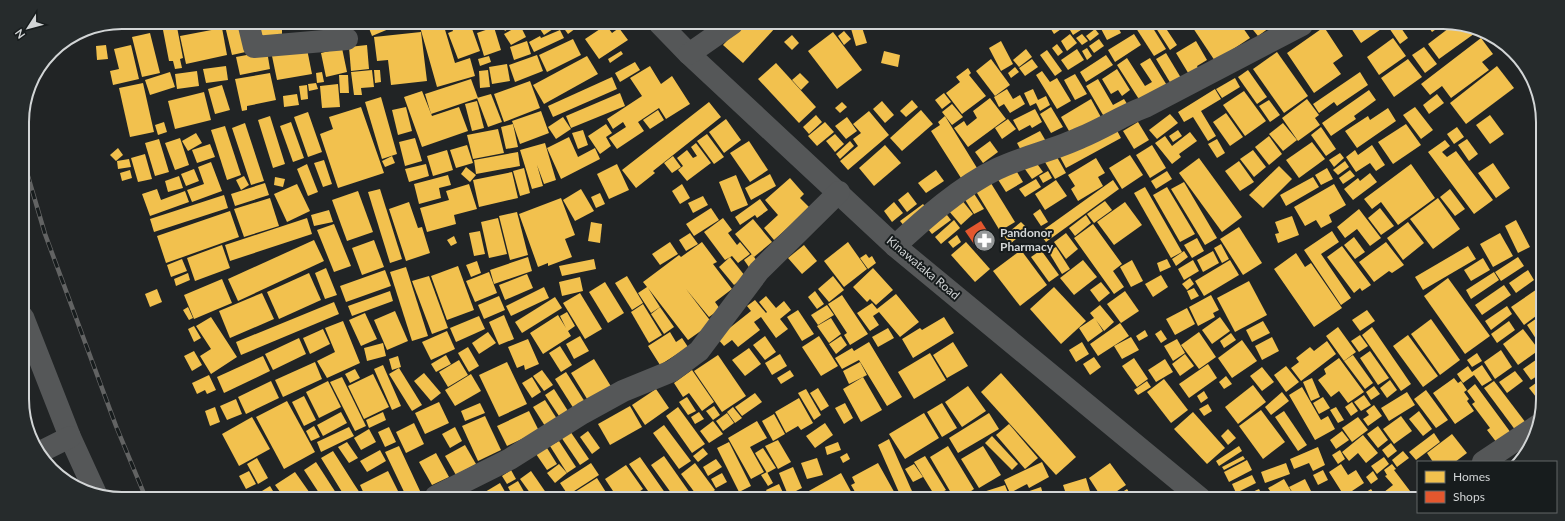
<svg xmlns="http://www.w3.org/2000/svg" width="1565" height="521" viewBox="0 0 1565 521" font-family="Lato,sans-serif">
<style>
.homes{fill:#f2c14e}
.shops{fill:#e4572e}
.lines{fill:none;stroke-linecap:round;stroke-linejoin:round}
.minor{stroke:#555758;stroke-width:22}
.rail-casing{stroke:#626363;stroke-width:4.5}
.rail{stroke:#171c1d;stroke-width:3;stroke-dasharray:9;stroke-linecap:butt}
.labels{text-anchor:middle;stroke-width:4;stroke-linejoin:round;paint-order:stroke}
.poi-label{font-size:12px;font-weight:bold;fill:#d2d5d6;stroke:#171c1d;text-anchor:start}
.street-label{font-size:12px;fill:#d2d5d6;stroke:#171c1d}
.rim{fill:none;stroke:#d2d5d6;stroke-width:2}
</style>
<rect width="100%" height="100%" fill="#212425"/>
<!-- homes -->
<g class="homes">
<polygon points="144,22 153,22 154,24 144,30 139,23"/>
<polygon points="224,22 243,22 250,51 232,55"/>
<polygon points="367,23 403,23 372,36"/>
<polygon points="434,23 443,23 455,63 470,58 475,76 437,87 420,27"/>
<polygon points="450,23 470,23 480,51 458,59 448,33 453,31"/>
<polygon points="500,23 517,23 505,31"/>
<polygon points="536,23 553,23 556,27 544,35"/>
<polygon points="560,23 583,23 568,34"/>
<polygon points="743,24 772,24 776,27 743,63 723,45"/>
<polygon points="855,24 861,24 867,43 856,46 850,25"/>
<polygon points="1051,24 1081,24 1084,28 1073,35 1067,25 1054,34 1049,26"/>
<polygon points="520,25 526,37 511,45 504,34"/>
<polygon points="606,25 612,33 619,28 628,40 599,59 585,39"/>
<polygon points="1099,25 1117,25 1121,33 1107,40"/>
<polygon points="1134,25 1151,25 1166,49 1154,56"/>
<polygon points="1154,25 1176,25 1167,30 1177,45 1170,50"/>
<polygon points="1191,25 1241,25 1250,38 1215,61"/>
<polygon points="1249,25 1267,25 1269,28 1258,36"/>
<polygon points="1349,25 1399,25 1408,38 1400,44 1387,25 1361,43"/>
<polygon points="1427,25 1442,25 1432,32"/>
<polygon points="1453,25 1469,25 1478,31 1439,59 1428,44"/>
<rect x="255" y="26" width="27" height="18"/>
<polygon points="177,27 183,58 180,59 182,68 175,69 173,61 169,61 163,30"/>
<polygon points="494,27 501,50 484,56 477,33"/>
<polygon points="1324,27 1343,56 1333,63 1341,74 1314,93 1287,53"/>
<polygon points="222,28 227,55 186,64 180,36"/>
<polygon points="1095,29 1099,34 1090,41 1086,36"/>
<polygon points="560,30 564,38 534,52 529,42 540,36 541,38"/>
<polygon points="844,31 851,39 844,45 838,36"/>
<polygon points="421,32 427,81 391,85 388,60 377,61 374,37"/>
<polygon points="833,32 862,70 837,89 808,51"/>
<polygon points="150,33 160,73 142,77 132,37"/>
<polygon points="1070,34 1077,43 1067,51 1061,41"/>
<polygon points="1082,34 1088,41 1082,45 1076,38"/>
<polygon points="1134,34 1141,45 1115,62 1108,50"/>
<polygon points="792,35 799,43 792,50 784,42"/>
<polygon points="1393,38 1406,56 1379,75 1367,57"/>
<polygon points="1481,38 1493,54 1482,62 1489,70 1451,98 1442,86 1430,95 1421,84"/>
<polygon points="573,39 581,55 547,72 539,55"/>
<polygon points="1099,39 1104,46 1094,53 1089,46"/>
<polygon points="527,41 531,54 514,60 510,47"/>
<polygon points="1001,41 1013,64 1001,71 989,48"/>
<polygon points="1196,41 1207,60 1197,66 1199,70 1190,76 1176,53"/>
<polygon points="1057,44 1063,52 1058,56 1052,48"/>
<polygon points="106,45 108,59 97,60 96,46"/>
<polygon points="131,45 139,79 113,85 110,71 119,69 114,49"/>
<polygon points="367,45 369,69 351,71 349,47"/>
<polygon points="1424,47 1437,64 1425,73 1412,55"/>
<polygon points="342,48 347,72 326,77 321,53"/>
<polygon points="1087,48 1092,56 1087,60 1082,51"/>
<polygon points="307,49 312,74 277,80 272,56"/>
<polygon points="1026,49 1032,57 1019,67 1013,60"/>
<polygon points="1077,49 1084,60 1068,70 1061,60"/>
<polygon points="1047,50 1062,71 1055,76 1040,55"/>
<polygon points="267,51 270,69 240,75 236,57"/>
<polygon points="621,51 623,54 610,63 608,59"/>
<polygon points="884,51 900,55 898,67 881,63"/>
<polygon points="1277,52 1308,96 1284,113 1253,69"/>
<polygon points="1166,53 1181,78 1171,84 1156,59"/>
<polygon points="537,55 543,71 515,82 509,65"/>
<polygon points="1106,55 1113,65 1086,82 1080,72"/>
<polygon points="489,56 491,62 480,66 478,59"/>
<polygon points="587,56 598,74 544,104 533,85"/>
<polygon points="1127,58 1145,86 1152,82 1140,64 1150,58 1168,87 1142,104 1117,65"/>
<polygon points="991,59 1010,85 995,96 976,71"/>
<polygon points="1032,59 1038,67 1025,76 1019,68"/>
<polygon points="1408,59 1422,77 1394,97 1381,78"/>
<polygon points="635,62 640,70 620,82 615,73"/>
<polygon points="776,63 816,107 799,123 758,79"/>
<polygon points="507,64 510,81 492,84 489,67"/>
<polygon points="226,66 228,80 206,83 203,69"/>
<polygon points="650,66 661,84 672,76 690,104 666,119 659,108 638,122 644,131 617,149 609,138 626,127 623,122 613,129 607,119 642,96 630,78"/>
<polygon points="1497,66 1514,88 1466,124 1450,103"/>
<polygon points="1015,67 1019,72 1011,78 1008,73"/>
<polygon points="968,68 971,73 969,75 986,96 962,114 946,93 960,82 956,77"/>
<polygon points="1117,69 1130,90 1122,96 1118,90 1111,94 1102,79"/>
<polygon points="372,70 374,87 361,88 362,95 354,95 351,72"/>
<polygon points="374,70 380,70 381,82 375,83"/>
<polygon points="488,70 490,87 480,88 479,71"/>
<polygon points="1248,70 1267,97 1257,104 1238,77"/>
<polygon points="197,71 199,86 177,89 175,74"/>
<polygon points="1042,71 1050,82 1057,78 1071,101 1057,109 1036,75"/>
<polygon points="170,72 175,87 150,95 145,80"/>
<polygon points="322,72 324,82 317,83 316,73"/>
<polygon points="1360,72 1368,85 1337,106 1334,102 1319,113 1313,104"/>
<polygon points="270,73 276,100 247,106 247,110 242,111 235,79"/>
<polygon points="800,73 809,82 801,90 792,80"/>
<polygon points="1075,74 1087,94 1075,100 1064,80"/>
<polygon points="339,75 348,75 349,93 340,93"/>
<polygon points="612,77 617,89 553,117 548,106"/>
<polygon points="1235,78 1240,87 1222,98 1216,89"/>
<polygon points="471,79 478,98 431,114 425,94"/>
<polygon points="1098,79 1113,105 1124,99 1129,107 1106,120 1086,86"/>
<polygon points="530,81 540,108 504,122 494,94"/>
<polygon points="143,83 154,132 130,137 119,88"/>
<polygon points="316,83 318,89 309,91 308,84"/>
<polygon points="338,84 340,107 322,108 320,86"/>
<polygon points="222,85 230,110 215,114 208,89"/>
<polygon points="307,85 308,99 301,100 299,86"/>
<polygon points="1007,89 1013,99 1020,95 1025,104 1010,113 1004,104 999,107 994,97"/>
<polygon points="1033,89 1038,100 1046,96 1050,105 1040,111 1036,103 1030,106 1024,93"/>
<polygon points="1215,89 1221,99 1201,111 1216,136 1208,141 1193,117 1184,122 1178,112"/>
<polygon points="1369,90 1376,100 1354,116 1356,119 1331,136 1322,123"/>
<polygon points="422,91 432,116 459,107 468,131 422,147 404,97"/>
<polygon points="1244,91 1266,121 1245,136 1223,105"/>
<polygon points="204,92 211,120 175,129 168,101"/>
<polygon points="620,93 625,106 571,128 566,116"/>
<polygon points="944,93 951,102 942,109 935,100"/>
<polygon points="297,94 299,105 284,107 283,96"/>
<polygon points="491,94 502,122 488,127 477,98"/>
<polygon points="1437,94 1444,103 1429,114 1423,105"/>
<polygon points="381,97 397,154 382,159 365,102"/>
<polygon points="990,98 1006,119 968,147 954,128 964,121 967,126 977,118 973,111"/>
<polygon points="1091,99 1103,121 1073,138 1061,117"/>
<polygon points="1307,99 1319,115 1315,118 1320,125 1298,141 1282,118"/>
<polygon points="912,100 918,107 906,117 900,111"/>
<polygon points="1269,100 1280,115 1270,122 1259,106"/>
<polygon points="477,101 484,128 472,131 465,104"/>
<polygon points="882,101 894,115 885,123 873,109"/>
<polygon points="709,102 721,117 653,171 655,173 636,188 622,170"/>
<polygon points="842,102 847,107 840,113 835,108"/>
<polygon points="952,104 963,117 952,125 942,112"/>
<polygon points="361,107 384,173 338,188 320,134 333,129 329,117"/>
<polygon points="406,107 412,131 398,135 392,110"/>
<polygon points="1051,107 1063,127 1051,133 1040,114"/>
<polygon points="1415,107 1433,130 1421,139 1403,115"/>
<polygon points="1388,108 1396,121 1357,148 1345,131 1368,116 1370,120"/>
<polygon points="1035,109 1042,122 1032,128 1030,125 1019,131 1013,120"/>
<polygon points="658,110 664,120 650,129 643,120"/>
<polygon points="921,110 933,124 902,151 890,138"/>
<polygon points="541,111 549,133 520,144 512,121"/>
<polygon points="869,111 889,135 848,170 840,161 858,146 853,139 861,133 853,124"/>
<polygon points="308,112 322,152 308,157 294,117"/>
<polygon points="1226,113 1243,137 1230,146 1213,122"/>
<polygon points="1170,114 1178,123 1157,139 1149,130"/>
<polygon points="816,115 822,122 809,134 803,127"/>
<polygon points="1490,115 1504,134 1490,144 1476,125"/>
<polygon points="270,116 285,164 273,168 258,120"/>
<polygon points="945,116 977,168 961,178 931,131 940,125 938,122"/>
<polygon points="563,117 571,129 556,139 548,127"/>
<polygon points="847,117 857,131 846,139 835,126"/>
<polygon points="726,119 741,140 724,153 709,132"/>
<polygon points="1008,119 1016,129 1002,139 995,128"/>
<polygon points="164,122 167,132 158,135 155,125"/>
<polygon points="291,122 304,158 293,162 280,126"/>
<polygon points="825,122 834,132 817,146 808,136"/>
<polygon points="1138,122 1149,140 1134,149 1123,131"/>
<polygon points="245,123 264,181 251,185 232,128"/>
<polygon points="1283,123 1297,140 1283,151 1269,134"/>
<polygon points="513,124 518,147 506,149 501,127"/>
<polygon points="606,124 612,133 606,137 611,146 600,154 588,136"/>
<polygon points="1406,124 1421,145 1393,164 1378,142"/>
<polygon points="1114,125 1121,138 1066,168 1059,155"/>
<polygon points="225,126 241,175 227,180 211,130"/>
<polygon points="1321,127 1336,149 1326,156 1311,135"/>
<polygon points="1457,127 1464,137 1454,144 1447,134"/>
<polygon points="498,129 504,153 473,159 467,135"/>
<polygon points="583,130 588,145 578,149 572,133"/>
<polygon points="1178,130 1182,136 1173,142 1169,136"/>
<polygon points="1040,131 1047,143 1024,156 1017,143"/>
<polygon points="1190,132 1197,141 1179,154 1181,157 1172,164 1155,143 1165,136 1172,146"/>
<polygon points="196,133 202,143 188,151 182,141"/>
<polygon points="707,134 724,157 714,164 697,141"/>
<polygon points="835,134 844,144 835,152 826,141"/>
<polygon points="1269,136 1282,154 1269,165 1255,147"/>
<polygon points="569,137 578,157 595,148 600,159 561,179 547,148"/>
<polygon points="180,138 189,165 175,170 165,143"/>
<polygon points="415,138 422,161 405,166 399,142"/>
<polygon points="159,139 169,172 155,176 145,143"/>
<polygon points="1217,139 1225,153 1217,158 1208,144"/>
<polygon points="1467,139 1478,154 1469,161 1458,145"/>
<polygon points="1445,140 1450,146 1442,152 1447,157 1456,151 1493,200 1474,214 1428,152"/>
<polygon points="749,141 768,170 750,182 730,153"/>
<polygon points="850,141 854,146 840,159 836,154"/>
<polygon points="990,141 998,152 983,163 975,152"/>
<polygon points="1312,142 1325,159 1299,178 1286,160"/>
<polygon points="545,143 556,180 544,184 537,165 543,186 532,189 520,150"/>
<polygon points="696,143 711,163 687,181 678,170 683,166 677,158 687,150 693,158 697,156 691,147"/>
<polygon points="210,144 215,157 197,163 192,150"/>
<polygon points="467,145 473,163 456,168 450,150"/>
<polygon points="885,145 901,163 874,186 859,168"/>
<polygon points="1152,145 1166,168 1150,178 1136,155"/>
<polygon points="1372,145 1385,165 1376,171 1370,163 1356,172 1346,157 1355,150 1358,155"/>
<polygon points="118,148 123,155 116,161 110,155"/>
<polygon points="447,150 453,170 433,176 427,156"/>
<polygon points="1053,150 1066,173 1055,179 1042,157"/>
<polygon points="1253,150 1266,167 1254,177 1240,159"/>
<polygon points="518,152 520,166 476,174 474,160"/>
<polygon points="1340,153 1344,158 1334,167 1329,160"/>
<polygon points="145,154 152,179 138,182 131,158"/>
<polygon points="1130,155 1143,175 1122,189 1109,168"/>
<polygon points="392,156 395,163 385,167 382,161"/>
<polygon points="673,156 681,167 672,173 664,163"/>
<polygon points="1033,158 1043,172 1032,179 1022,165"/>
<polygon points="1096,158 1105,173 1098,177 1103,186 1078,201 1071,189 1075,186 1068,175"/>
<polygon points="1199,158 1242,217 1222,232 1179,173"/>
<polygon points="129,159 131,167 118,169 117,161"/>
<polygon points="324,160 332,184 323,187 314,163"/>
<polygon points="1239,161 1254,182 1240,191 1225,171"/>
<polygon points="1345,161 1349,167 1338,175 1333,170"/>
<polygon points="211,162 222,191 192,202 187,190 204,184 198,167"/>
<polygon points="1493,163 1510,188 1496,198 1478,173"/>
<polygon points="307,164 318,192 308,196 297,169"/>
<polygon points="426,164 429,176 409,182 405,169"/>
<polygon points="617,164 629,190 609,199 597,174"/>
<polygon points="1411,164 1435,198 1398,225 1381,202 1372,209 1364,199"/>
<polygon points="1279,166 1292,179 1263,208 1249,195"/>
<polygon points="466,167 476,175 470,182 461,174"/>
<polygon points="1014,167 1023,182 1006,192 997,178"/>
<polygon points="524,168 530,193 520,196 513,171"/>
<polygon points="1327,168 1333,179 1321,185 1315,175"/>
<polygon points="194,169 199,181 186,186 181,174"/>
<polygon points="130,170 132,178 122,181 120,173"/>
<polygon points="936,170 944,181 926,193 918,183"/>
<polygon points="1350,170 1355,176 1343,184 1339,178"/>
<polygon points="1048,171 1052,178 1043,183 1039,176"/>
<polygon points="1167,171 1172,179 1156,189 1151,181"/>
<polygon points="512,172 518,198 479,207 473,180"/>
<polygon points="1370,173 1377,182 1353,200 1344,189 1358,178 1360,181"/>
<polygon points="770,174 776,186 751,200 745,188"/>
<polygon points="448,175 451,185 439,188 441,198 419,204 414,184"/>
<polygon points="736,175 748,205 731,212 719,182"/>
<polygon points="179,176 183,188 168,192 165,181"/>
<polygon points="244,176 249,185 241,190 236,180"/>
<polygon points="275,177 285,179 283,187 274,185"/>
<polygon points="1313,177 1319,187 1286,206 1280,195"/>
<polygon points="790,178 804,194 800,198 810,208 774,240 764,228 778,215 765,200"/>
<polygon points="1036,179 1041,187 1025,197 1019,189"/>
<polygon points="989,180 1015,222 1000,231 974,188"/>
<polygon points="1056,180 1067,196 1045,210 1035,194"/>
<polygon points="1113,180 1119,189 1046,242 1039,233"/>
<polygon points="1184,182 1217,238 1205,245 1171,189"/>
<polygon points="265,183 269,195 235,206 231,194"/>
<polygon points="297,184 310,211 287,222 274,194"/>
<polygon points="469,184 477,209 454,215 456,224 427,232 420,208 449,200 446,191"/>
<polygon points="682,184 690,198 680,204 672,191"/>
<polygon points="1334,184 1346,205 1329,215 1332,222 1321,228 1316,220 1305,226 1294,207"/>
<polygon points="1145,187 1182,252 1171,258 1134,193"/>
<polygon points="1167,187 1195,234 1180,242 1153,195"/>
<polygon points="157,189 161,200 185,191 189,202 150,216 142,194"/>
<polygon points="380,189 402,259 390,263 368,192"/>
<polygon points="581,189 594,211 575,221 563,200"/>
<polygon points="971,189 984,209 974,214 962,195"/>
<polygon points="1450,189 1465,209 1455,216 1440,197"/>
<polygon points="358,191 373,232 347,241 332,200"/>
<polygon points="908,192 917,204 907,212 898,200"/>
<polygon points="600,193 605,204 596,208 591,197"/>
<polygon points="224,195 228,208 154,232 150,219"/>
<polygon points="703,196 708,205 693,213 688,203"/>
<polygon points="270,198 279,226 244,237 234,209"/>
<polygon points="561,198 575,235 565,239 572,257 548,266 548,263 538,267 519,214"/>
<polygon points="1438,198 1460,229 1433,249 1410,219"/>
<polygon points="760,199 768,210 757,218 755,215 740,225 735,217"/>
<polygon points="961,199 973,214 961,225 948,210"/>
<polygon points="1105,201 1112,210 1094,223 1087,214"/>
<polygon points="409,202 418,228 422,227 430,253 406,261 389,209"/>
<polygon points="894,202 903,213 892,222 884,211"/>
<polygon points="1125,202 1142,225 1114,245 1097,222"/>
<polygon points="923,204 929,211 906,228 900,221"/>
<polygon points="711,208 719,220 694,236 686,224"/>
<polygon points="1380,208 1394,226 1381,235 1368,218"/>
<polygon points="1040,209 1048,222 1041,226 1033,214"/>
<polygon points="1359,209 1381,238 1370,246 1357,229 1345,238 1337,227"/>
<polygon points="329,210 333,222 314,226 311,215"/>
<polygon points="943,210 951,220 932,234 924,224"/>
<polygon points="230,211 239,237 166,263 157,236"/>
<polygon points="517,212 528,255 510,260 499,216"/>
<polygon points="1086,215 1091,223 1075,236 1069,228"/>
<polygon points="1292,216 1299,235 1278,243 1275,234 1279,233 1275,222"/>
<polygon points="307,218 312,234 230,261 225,245"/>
<polygon points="498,218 507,254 489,258 481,222"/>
<polygon points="723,218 732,230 728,233 737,245 740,242 750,254 738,263 732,256 725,260 704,232"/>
<polygon points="753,219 772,242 754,257 735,234"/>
<polygon points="954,220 960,228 941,244 935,237"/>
<polygon points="1516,220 1530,247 1518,253 1505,226"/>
<polygon points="591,222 602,224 600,243 588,241"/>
<polygon points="1021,222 1028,229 1010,244 1004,236"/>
<polygon points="1408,222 1424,243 1403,260 1387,238"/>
<polygon points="334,224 351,266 334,272 317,230"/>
<polygon points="1093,224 1122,264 1113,271 1124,287 1114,294 1074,238"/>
<polygon points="1239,227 1262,263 1243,275 1220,239"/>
<polygon points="480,231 485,254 474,256 469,233"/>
<polygon points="1332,231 1339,242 1321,254 1351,298 1341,305 1304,250"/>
<polygon points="690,233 698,244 686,251 679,240"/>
<polygon points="1066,233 1078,249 1066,259 1054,242"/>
<polygon points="1500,233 1513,256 1493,267 1480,244"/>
<polygon points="957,235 961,242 953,248 948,242"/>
<polygon points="454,236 457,243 451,246 447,240"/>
<polygon points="1354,237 1365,252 1355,259 1344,245"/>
<polygon points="1197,238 1204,251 1192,258 1184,245"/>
<polygon points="314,240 324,261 238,301 228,279"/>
<polygon points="374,240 384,267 362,275 352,248"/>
<polygon points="670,242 678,254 660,265 652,254"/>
<polygon points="702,242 717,262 713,264 732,289 715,302 720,309 709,317 686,289 712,323 688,340 648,288 660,307 651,313 638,293 647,287 643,282 679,255 681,257"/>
<polygon points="848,242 867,269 844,287 824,261"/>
<polygon points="966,242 990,269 975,282 951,255"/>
<polygon points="1386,242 1404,265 1392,273 1389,271 1374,282 1359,262"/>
<polygon points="1221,244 1229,259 1222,263 1214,248"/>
<polygon points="222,245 230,268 195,281 187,258"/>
<polygon points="804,245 817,261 802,274 788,258"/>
<polygon points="1342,246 1371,285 1362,291 1360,288 1354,293 1327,257"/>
<polygon points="1468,246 1476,259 1423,290 1415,277"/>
<polygon points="1056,247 1070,269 1062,274 1048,251"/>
<polygon points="1021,250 1047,285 1020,306 993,271"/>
<polygon points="1041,250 1059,275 1049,282 1031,257"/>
<polygon points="1184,251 1188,257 1176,266 1172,259"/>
<polygon points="1213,251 1219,263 1203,272 1197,260"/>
<polygon points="1296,253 1305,267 1311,263 1342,308 1314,327 1274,269"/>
<polygon points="752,254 759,264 751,270 744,260"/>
<polygon points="866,254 869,258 872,256 876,263 868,269 860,258"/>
<polygon points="528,257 532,271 494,284 490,270"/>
<polygon points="730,257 745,276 734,285 719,267"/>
<polygon points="1518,257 1524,266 1501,281 1495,272"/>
<polygon points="1483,258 1490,270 1471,281 1464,270"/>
<polygon points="182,259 187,271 171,277 167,265"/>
<polygon points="594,259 596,269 562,276 559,266"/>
<polygon points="1167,259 1171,267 1160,272 1157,263"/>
<polygon points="1083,260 1097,277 1074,295 1060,278"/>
<polygon points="1132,260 1143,281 1131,287 1120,267"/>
<polygon points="1193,260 1199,271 1184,280 1178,269"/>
<polygon points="1230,260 1239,275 1204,296 1195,281"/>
<polygon points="477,261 481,273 471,277 466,265"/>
<polygon points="458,266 474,310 447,320 431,276"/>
<polygon points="406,267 428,336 412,341 390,272"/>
<polygon points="326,268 337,295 325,299 315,273"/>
<polygon points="873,268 893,290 876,305 870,299 867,302 853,287"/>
<polygon points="385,270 391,286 346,302 340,286"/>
<polygon points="1528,270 1534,280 1516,293 1509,283"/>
<polygon points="489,272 497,293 475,302 466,281"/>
<polygon points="1494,272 1499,280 1471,299 1466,290"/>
<polygon points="188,273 190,280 176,286 174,279"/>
<polygon points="309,273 321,300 279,319 267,292"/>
<polygon points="527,274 533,288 505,300 499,285"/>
<polygon points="1161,275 1168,287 1153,297 1145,284"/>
<polygon points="429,276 448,328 432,334 412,281"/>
<polygon points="627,276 643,303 632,310 615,283"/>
<polygon points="833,276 844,290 829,302 818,289"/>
<polygon points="580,277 583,291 562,296 559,282"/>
<polygon points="1190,278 1194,284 1187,290 1182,284"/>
<polygon points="1448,278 1490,336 1465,354 1424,296"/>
<polygon points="222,279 232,303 194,319 184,295"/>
<polygon points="1249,281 1267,315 1235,332 1217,298"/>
<polygon points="605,282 624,313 608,323 589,292"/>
<polygon points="1101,282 1110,293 1099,302 1090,290"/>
<polygon points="1504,285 1511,295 1482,315 1475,305"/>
<polygon points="544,287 549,298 511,316 506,306"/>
<polygon points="1054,287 1086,321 1061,344 1030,309"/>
<polygon points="1540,287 1540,313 1524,325 1511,307"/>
<polygon points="1194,288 1199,296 1191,300 1187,291"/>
<polygon points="157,289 162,302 150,307 145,294"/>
<polygon points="390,291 393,301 352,316 348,306"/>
<polygon points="815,291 824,304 817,309 808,297"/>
<polygon points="1125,291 1139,311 1121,323 1107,304"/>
<polygon points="262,293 274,319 230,338 219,311"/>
<polygon points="580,293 602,329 585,339 563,303"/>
<polygon points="896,294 919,322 900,337 879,312 873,316 879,325 870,331 857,313 872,303 877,309"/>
<polygon points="842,295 868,334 850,345 844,335 847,333 828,304"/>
<polygon points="1211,295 1219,310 1213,313 1215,317 1198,326 1189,307"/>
<polygon points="499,296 505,310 484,319 478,305"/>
<polygon points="766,296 776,308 784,301 791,310 780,319 788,329 776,338 761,317 754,322 760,330 738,347 732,340 724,346 717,338 751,311 747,306 755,300 766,313 767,312 759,302"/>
<polygon points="555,297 562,308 522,333 515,322"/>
<polygon points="334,302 339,314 241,355 236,342"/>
<polygon points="643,304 662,335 649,343 631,312"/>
<polygon points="827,305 834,315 818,325 811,315"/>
<polygon points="1100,305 1114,322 1104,331 1096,320 1103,331 1088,342 1079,328 1094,318 1090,313"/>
<polygon points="1507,306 1512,314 1491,330 1485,321"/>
<polygon points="188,307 193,318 189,320 183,310"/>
<polygon points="660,307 674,327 664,334 651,314"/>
<polygon points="1187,308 1195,324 1175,335 1166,319"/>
<polygon points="798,310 814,334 802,341 787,317"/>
<polygon points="1367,310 1375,321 1360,331 1352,320"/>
<polygon points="395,311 408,341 387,350 374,320"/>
<polygon points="567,312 575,326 568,331 571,336 543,354 530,333 558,315 566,328 560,316"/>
<polygon points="365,313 377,339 361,346 349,320"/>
<polygon points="504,315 514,339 499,345 489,322"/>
<polygon points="479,316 485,329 456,342 450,328"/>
<polygon points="211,317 237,357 211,374 200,356 211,349 196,326"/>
<polygon points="944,317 954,333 913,358 902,339 920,328 922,330"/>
<polygon points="1220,317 1230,331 1212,344 1202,330"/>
<polygon points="831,318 841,334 829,343 817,326"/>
<polygon points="1537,318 1539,320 1540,319 1540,345 1527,325"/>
<polygon points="1431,319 1460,360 1440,375 1411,334"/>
<polygon points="343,321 360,363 327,378 317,361 335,352 325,328"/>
<polygon points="1263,321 1270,333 1252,342 1246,330"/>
<polygon points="1509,321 1515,330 1497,343 1491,334"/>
<polygon points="1120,323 1129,336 1098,356 1090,344"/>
<polygon points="194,326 201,338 194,342 188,329"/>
<polygon points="1338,327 1356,352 1344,361 1326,336"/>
<polygon points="1372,327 1411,384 1401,391 1362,335"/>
<polygon points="888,328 894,338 878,347 872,337"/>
<polygon points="323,329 330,344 310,354 303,338"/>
<polygon points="1523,329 1539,350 1518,365 1503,344"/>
<polygon points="1145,330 1148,336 1139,341 1136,336"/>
<polygon points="1161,330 1167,339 1161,343 1155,334"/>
<polygon points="447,331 455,349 431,360 422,342"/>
<polygon points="488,332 496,343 479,354 472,343"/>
<polygon points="670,332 676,342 682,338 688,347 660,365 648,346"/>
<polygon points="1199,332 1216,357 1199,369 1181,345"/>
<polygon points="1231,333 1236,340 1224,348 1220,341"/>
<polygon points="1360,335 1368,346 1359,352 1351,341"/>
<polygon points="1408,335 1438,376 1423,387 1393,346"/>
<polygon points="580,336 589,351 574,359 566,344"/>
<polygon points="765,336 776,352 765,360 753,345"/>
<polygon points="819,336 838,366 821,376 802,347"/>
<polygon points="841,336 847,345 836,354 829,344"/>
<polygon points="1131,337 1139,350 1122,359 1114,346"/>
<polygon points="1272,337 1279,351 1262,360 1255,346"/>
<polygon points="299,338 306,354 273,370 265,354"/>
<polygon points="528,339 539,364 525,370 524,365 517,368 508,347"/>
<polygon points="1177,339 1185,353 1173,361 1164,346"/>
<polygon points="1242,340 1257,361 1232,378 1218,358"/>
<polygon points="1327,341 1336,354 1301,381 1291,368 1299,362 1296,358 1310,347 1314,351"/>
<polygon points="869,342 902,397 887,406 859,360 842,369 835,358 852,348 854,351"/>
<polygon points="953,342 968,366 947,378 933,355"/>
<polygon points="1082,342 1089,354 1076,362 1069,350"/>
<polygon points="383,343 386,356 367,361 364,348"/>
<polygon points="560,346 572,365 561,372 549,353"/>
<polygon points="468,347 479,366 469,372 458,353"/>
<polygon points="749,348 761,364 745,376 732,360"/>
<polygon points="1501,350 1512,367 1495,379 1484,362"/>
<polygon points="194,351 202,365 192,371 184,356"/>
<polygon points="1370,351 1389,378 1378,385 1360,358"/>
<polygon points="930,353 946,380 914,399 898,372"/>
<polygon points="1477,353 1482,361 1472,367 1467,360"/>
<polygon points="780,354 787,366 772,375 765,363"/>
<polygon points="1185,354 1194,366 1180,376 1172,364"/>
<polygon points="446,355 451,364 436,372 431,364"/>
<polygon points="718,355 746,396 722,412 694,371"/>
<polygon points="1353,355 1373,383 1365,389 1344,361"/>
<polygon points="263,356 270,371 224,393 217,377"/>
<polygon points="398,356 401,367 392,370 389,359"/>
<polygon points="1094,357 1101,367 1090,375 1083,364"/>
<polygon points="1540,357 1540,374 1531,380 1523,369"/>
<polygon points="1134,358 1148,379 1137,387 1122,366"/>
<polygon points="1339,358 1364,392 1348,403 1339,391 1331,397 1318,380 1326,374 1324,369"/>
<polygon points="594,359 612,388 589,402 571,373"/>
<polygon points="1165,359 1173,372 1156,382 1148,370"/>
<polygon points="459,360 468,375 448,387 439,372"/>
<polygon points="315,362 322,379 283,397 275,380"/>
<polygon points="507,362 527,404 499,417 479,375"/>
<polygon points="860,362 867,375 849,384 843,371"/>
<polygon points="1208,364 1217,378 1189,398 1179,384"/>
<polygon points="383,365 401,406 392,410 374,369"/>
<polygon points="1482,365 1492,380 1482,386 1474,375 1463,383 1457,374 1468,366 1472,372"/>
<polygon points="1286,366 1299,382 1286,392 1274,375"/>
<polygon points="1262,367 1274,382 1262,391 1250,376"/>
<polygon points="399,368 422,405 412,411 389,374"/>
<polygon points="355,369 360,378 350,383 345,374"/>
<polygon points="542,370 553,385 544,391 533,376"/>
<polygon points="692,370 714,402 702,411 689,393 683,397 674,383"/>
<polygon points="790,370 794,376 781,384 777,378"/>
<polygon points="1515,371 1523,381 1507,393 1499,382"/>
<polygon points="566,372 585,402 574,409 555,379"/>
<polygon points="424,373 441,393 431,401 414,381"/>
<polygon points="1001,373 1076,457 1056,475 981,392"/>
<polygon points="373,374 389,407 364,419 348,386"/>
<polygon points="471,374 481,391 455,406 445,390"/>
<polygon points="209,375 216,390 207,394 205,390 197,394 192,383"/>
<polygon points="1226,376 1232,384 1224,389 1219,382"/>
<polygon points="342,377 366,426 355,431 330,382"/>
<polygon points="532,377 541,392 532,398 522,383"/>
<polygon points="863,377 882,410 861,422 843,389"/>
<polygon points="1312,378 1320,397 1311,401 1303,382"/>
<polygon points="1454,378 1458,383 1461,381 1467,390 1464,392 1469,399 1467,401 1474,411 1455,424 1433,393"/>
<polygon points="1164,379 1188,410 1171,423 1147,392"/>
<polygon points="1390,380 1397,390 1387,398 1380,388"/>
<polygon points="1540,380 1540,394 1536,397 1529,388"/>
<polygon points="271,381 279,398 246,414 238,397"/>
<polygon points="328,381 341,407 319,418 306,392"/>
<polygon points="1147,381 1151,387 1138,395 1134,390"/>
<polygon points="1494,381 1526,423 1516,431 1484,388"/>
<polygon points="1475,384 1511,433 1497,443 1487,430 1490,428 1472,404 1475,402 1467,391"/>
<polygon points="1253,385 1266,402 1238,424 1225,407"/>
<polygon points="968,386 986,411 962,427 945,402"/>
<polygon points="1374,386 1380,394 1371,400 1366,392"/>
<polygon points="1302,387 1321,420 1328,416 1335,429 1315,440 1289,395"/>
<polygon points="818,388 829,406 821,411 810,393"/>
<polygon points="554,389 568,411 559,416 545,395"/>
<polygon points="656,389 669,408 645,425 632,405"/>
<polygon points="806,389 821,415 814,420 798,393"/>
<polygon points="1426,390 1448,420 1436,428 1414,399"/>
<polygon points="1204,391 1208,398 1201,403 1197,396"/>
<polygon points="1282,392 1289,401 1271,415 1265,407"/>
<polygon points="1407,392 1415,405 1389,421 1381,408"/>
<polygon points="755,393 762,402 742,416 735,407"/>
<polygon points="1364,395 1371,405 1361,411 1354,402"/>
<polygon points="304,396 316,420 304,426 292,402"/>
<polygon points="687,397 696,411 688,415 679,402"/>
<polygon points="1323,397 1330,408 1319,414 1313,403"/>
<polygon points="799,398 813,423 801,430 798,426 786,433 775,412"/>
<polygon points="236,399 242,414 227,420 220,406"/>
<polygon points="545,400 557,419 545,426 533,407"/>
<polygon points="287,401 315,452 284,469 256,417"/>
<polygon points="439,402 449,423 425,434 415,413"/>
<polygon points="1352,402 1358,411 1351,416 1345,407"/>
<polygon points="480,403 485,413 465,421 461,411"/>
<polygon points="845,403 853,418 844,424 835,408"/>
<polygon points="942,403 957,428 942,437 927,412"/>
<polygon points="1208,404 1212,411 1204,416 1199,409"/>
<polygon points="1374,405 1382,416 1368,426 1363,419 1369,415 1366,411"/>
<polygon points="630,406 642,427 610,445 598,424"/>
<polygon points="714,406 720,415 713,420 706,411"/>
<polygon points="215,407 220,422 210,426 205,411"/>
<polygon points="678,407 705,444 692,453 666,416"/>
<polygon points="733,407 742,418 735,423 727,412"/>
<polygon points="1336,407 1344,420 1338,423 1330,410"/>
<polygon points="1261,410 1285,442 1263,459 1239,426"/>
<polygon points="529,411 539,431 507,446 497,426"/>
<polygon points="1284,411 1307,445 1298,451 1275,417"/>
<polygon points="1419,411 1432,429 1423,436 1409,419"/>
<polygon points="341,412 347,423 323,436 317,425"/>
<polygon points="383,412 386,420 369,428 366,420"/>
<polygon points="699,412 704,419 695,424 691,417"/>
<polygon points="1193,412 1225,448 1207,464 1174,429"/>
<polygon points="727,413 734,423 723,431 716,421"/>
<polygon points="924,413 939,438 905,459 889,434"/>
<polygon points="989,413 999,429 958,453 949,438"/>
<polygon points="774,414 785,434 773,441 762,421"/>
<polygon points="485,416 501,450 478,461 462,426"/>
<polygon points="1401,416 1412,431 1394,444 1383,429"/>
<polygon points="252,417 270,449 239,466 222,434"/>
<polygon points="1358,417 1368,430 1352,442 1342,428"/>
<polygon points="713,421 723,434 709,443 700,431"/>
<polygon points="757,421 767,438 750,447 764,472 751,479 728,438"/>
<polygon points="414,423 424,444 406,453 396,432"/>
<polygon points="825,423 833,435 815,448 806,436"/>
<polygon points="1009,424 1038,458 1025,469 996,435"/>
<polygon points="664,425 691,461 679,469 653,433"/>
<polygon points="314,426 320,437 311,441 306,431"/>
<polygon points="1378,426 1388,440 1378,448 1367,434"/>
<polygon points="349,427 354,436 321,452 317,442"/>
<polygon points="389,427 396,442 385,447 378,432"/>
<polygon points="455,427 462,441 450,448 442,434"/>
<polygon points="369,429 376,442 361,450 354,438"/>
<polygon points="1228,429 1236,438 1228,445 1221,436"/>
<polygon points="570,431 589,459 580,465 561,437"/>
<polygon points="588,431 600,448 592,454 580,437"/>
<polygon points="1342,431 1349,440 1336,449 1330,440"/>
<polygon points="1434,433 1440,442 1416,460 1409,452"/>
<polygon points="1452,434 1467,453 1455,462 1433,462 1427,453"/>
<polygon points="1363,435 1378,453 1366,463 1358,453 1349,461 1342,452"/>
<polygon points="992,436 1018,464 1012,470 985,443"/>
<polygon points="889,439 915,498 901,497 878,445"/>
<polygon points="778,440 791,462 778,469 765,446"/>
<polygon points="559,441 576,467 567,473 550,446"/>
<polygon points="347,442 358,458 349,463 338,447"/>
<polygon points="729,442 751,486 739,492 717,448"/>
<polygon points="838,442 841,450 827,455 825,447"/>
<polygon points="1391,443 1397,451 1388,458 1382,450"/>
<polygon points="465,445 476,464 456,475 445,456"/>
<polygon points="399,446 420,491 409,496 406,496 385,452"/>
<polygon points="948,446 974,489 961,498 954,498 930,457"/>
<polygon points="983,446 1001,475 979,488 961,459"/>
<polygon points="1239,446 1242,451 1219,466 1216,461"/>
<polygon points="1318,447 1325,465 1313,471 1309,463 1294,469 1290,459"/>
<polygon points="547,448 557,464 547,470 536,454"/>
<polygon points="703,448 708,454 698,462 693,456"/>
<polygon points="763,448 776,468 767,473 755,453"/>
<polygon points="380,450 386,461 367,472 360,461"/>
<polygon points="1340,450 1345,459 1338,464 1332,455"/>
<polygon points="333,451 354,484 362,496 345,496 342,492 321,458"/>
<polygon points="1403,451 1409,458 1397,467 1392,460"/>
<polygon points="436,453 449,477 432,485 419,462"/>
<polygon points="847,453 850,459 843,463 840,457"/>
<polygon points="664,456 690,493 684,497 674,497 651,465"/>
<polygon points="925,456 946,490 935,496 914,462"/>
<polygon points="1243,456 1245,459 1224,470 1222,467"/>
<polygon points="640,457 668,497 639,497 648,491 629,464"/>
<polygon points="1384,457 1389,464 1377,474 1371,466"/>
<polygon points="257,458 268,478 258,484 247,464"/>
<polygon points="817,458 823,475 807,479 801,463"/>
<polygon points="716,459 722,467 708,476 703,467"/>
<polygon points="1247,460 1252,470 1229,482 1224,472"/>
<polygon points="316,462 338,496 321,496 304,470"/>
<polygon points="1042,462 1049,477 1029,488 1025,480 1027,484 1010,493 1004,480"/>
<polygon points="591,463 599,475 568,495 560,483"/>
<polygon points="695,463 715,490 706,497 698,497 681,474"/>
<polygon points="878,463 897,497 858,497 851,485 855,483 852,477"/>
<polygon points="1110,463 1126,485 1107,498 1102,498 1089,478"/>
<polygon points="1286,463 1290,474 1265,483 1261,472"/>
<polygon points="559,464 567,473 555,483 547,473"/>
<polygon points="914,464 923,477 913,482 905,469"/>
<polygon points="1341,464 1348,475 1356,470 1364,483 1352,491 1358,499 1341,499 1340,497 1343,494 1329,472"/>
<polygon points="1392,464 1396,469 1394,470 1410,491 1400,499 1381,499 1379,496 1393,485 1385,476 1387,475 1384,470"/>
<polygon points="626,465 643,489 632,497 617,497 605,479"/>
<polygon points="793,467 802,488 788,495 779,473"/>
<polygon points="511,470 516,479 507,484 502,476"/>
<polygon points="1323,470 1328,480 1318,485 1313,475"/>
<polygon points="249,471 256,484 246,489 239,476"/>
<polygon points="388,471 400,495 365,496 360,485"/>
<polygon points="531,471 549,497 533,497 520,479"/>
<polygon points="1373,471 1378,479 1371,484 1366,477"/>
<polygon points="295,472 312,496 283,496 275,485"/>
<polygon points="767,472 773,483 768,486 761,475"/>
<polygon points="722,473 727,482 716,488 711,479"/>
<polygon points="841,473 854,497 810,497 807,492"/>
<polygon points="1252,475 1256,483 1236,493 1232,484"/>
<polygon points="597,478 609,497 567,497"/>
<polygon points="1086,478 1092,498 1054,498 1066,494 1063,485"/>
<polygon points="1284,479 1295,498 1272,498 1274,497 1268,488"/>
<polygon points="1305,479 1311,491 1304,495 1306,498 1296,498 1289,487"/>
<polygon points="518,481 527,497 513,497 508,487"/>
<polygon points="500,483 508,497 481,496 480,495"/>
<polygon points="779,484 785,497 770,497 766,490"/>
<polygon points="1005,485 1010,498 975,498 974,495"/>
<polygon points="270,486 276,496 254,496"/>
<polygon points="1041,487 1044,498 1016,498 1015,496"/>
<polygon points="1127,489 1133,498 1113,498"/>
<polygon points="1259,489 1263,497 1260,498 1239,498"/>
<polygon points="1371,489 1377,498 1366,499 1363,494"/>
</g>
<!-- shops -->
<polygon class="shops" points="981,221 993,240 978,250 965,231"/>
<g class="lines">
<!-- minor -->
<g class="minor">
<polyline points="248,22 254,47 347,39"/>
<polyline points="659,23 689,54 895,246 1200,498"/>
<polyline points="689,54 732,24"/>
<path d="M895 246C924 219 961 186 997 169 1024 156 1055 150 1082 137 1104 128 1123 115 1145 107L1302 25"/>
<polyline points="23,317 70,437 97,496"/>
<polyline points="40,452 70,437"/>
<polyline points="1483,462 1540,424"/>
<polyline points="436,496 510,459 583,413 623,391 672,371 699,351 759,271 839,192"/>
</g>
<defs>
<polyline id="rail" points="22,156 45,234 116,426 145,496"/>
</defs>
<!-- rail casing -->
<use href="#rail" class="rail-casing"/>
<!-- rail -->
<use href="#rail" class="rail"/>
</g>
<!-- icons -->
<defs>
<symbol id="pharmacy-disc" viewBox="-11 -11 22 22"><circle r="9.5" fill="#949798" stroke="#171c1d"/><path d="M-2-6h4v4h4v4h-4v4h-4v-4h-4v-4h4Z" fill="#fff"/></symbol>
</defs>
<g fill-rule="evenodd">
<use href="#pharmacy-disc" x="972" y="228" width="25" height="25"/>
</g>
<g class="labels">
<!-- poi labels -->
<g class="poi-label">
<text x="1000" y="237">Pandonor<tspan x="1000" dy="14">Pharmacy</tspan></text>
</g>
<!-- street labels -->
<g class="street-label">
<text transform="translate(923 268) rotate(40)" y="4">Kinawataka Road</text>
</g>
</g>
<!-- crop -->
<path d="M0 0H1565V521H0ZM122 29H1443A93 93 0 0 1 1536 122V399A93 93 0 0 1 1443 492H122A93 93 0 0 1 29 399V122A93 93 0 0 1 122 29Z" fill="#262b2c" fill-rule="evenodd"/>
<path class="rim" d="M122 29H1443A93 93 0 0 1 1536 122V399A93 93 0 0 1 1443 492H122A93 93 0 0 1 29 399V122A93 93 0 0 1 122 29Z"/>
<!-- legend -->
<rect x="1417" y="461" width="140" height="52" fill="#171c1d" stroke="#626667"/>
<rect x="1425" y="471" width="20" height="12" fill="#f2c14e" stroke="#626667"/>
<text x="1453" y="481" font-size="12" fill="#d2d5d6">Homes</text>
<rect x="1425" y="491" width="20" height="12" fill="#e4572e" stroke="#626667"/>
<text x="1453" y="501" font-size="12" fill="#d2d5d6">Shops</text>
<!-- north arrow -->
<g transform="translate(28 28) rotate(234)" stroke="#171c1d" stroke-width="3" paint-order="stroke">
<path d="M0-3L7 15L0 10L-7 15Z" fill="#d2d5d6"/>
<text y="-6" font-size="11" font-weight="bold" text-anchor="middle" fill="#d2d5d6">N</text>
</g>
</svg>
